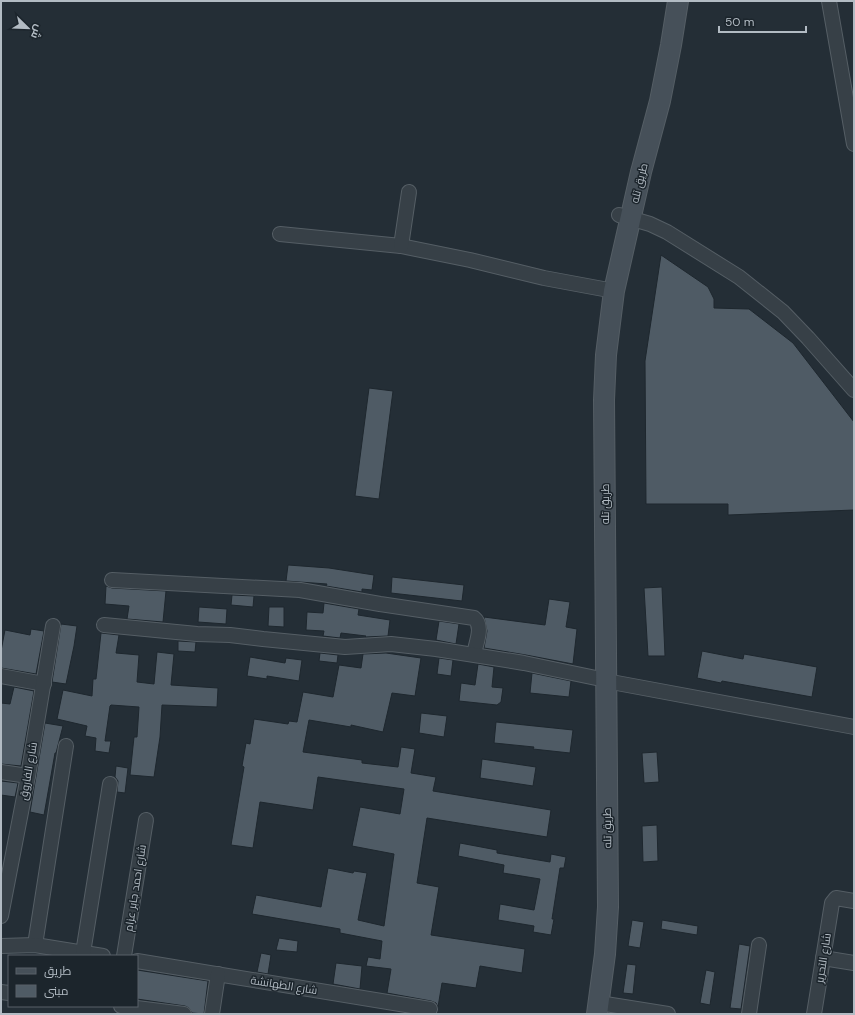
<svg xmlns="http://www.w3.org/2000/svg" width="855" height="1015" viewBox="0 0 855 1015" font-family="'DM Sans',Cairo,sans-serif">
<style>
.building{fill:#4f5b65;stroke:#1e272e}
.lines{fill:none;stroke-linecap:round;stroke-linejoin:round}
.minor-casing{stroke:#555e65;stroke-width:16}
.secondary-casing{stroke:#555e65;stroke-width:22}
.minor{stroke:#374047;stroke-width:14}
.secondary{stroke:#465059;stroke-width:20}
.labels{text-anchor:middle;stroke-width:3;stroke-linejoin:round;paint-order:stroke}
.street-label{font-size:11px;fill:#b2bbc3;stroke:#1c252c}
</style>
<rect width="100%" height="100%" fill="#242e36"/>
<!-- building -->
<g class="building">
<polygon points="661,255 708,287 714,299 714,308 749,309 793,343 854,422 854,510 728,515 728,504 646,504 645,361"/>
<polygon points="369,388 393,391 379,499 355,496"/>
<polygon points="288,565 329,568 374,575 372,590 362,589 362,592 326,586 327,584 286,581"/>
<polygon points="392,577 464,585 462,601 391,593"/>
<polygon points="106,586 112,588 166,591 163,622 127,619 129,606 105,604"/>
<polygon points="662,587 665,656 648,656 644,588"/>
<polygon points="232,595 254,596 253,607 231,605"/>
<polygon points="549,599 570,602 566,627 577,629 573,664 526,655 484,648 487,631 484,617 545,625"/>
<polygon points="324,603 359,609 358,615 390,620 388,636 365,637 366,636 341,633 340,638 323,636 324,631 306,630 307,612 323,613"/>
<polygon points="199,607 227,609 226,624 198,622"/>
<polygon points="269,607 284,607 284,627 268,626"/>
<polygon points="439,621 459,624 456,644 436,640"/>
<polygon points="61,624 77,626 74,646 66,684 52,682"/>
<polygon points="31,629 44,631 36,674 1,668 1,651 5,630 30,635"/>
<polygon points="101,633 119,635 116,653 139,655 137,682 154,684 157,652 174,654 171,685 218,688 217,707 162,705 160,737 154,777 130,775 134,737 137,737 139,707 111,705 110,706 105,741 111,741 109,753 95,751 96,738 85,736 87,726 57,719 63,690 92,696 93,679 96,679"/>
<polygon points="178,641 196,642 195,652 178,651"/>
<polygon points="702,651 743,659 744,654 817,667 812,697 722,681 721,683 697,678"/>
<polygon points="320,653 338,655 337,663 319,661"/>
<polygon points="386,653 421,658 415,696 392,693 383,732 351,725 351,727 309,720 303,752 362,760 362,763 398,767 401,747 415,749 411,773 436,777 433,791 551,810 547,837 427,818 417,883 439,887 431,935 525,949 522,973 480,966 476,988 442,983 438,1007 436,1003 431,1001 387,993 391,969 366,966 368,957 380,959 382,941 340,933 340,929 252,914 256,895 321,907 328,868 353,873 354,871 367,873 358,920 384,926 394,854 352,846 360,807 400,814 404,789 318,777 313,810 260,802 253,848 231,845 244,767 242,766 246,743 250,744 254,719 288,724 289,721 297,722 303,692 333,697 339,665 361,668 363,654"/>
<polygon points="250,657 285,663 286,658 302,660 299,681 267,676 267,679 247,676"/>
<polygon points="439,658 453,660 451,676 437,674"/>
<polygon points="478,664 494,667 492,687 503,688 501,702 497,705 459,701 461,683 475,685"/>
<polygon points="532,673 571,681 569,697 530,693"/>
<polygon points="14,687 34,691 21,766 1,764 1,703 10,704"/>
<polygon points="421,713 447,716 444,737 419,733"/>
<polygon points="496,722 573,730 570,753 533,749 534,747 494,743"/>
<polygon points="45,723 63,726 56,753 55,753 44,815 30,812"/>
<polygon points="657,752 659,782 644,783 642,753"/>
<polygon points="482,759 536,767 533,786 480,778"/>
<polygon points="116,766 128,768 125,793 117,792 118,781 115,777"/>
<polygon points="1,781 18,783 15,797 1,795"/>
<polygon points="657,825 658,861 643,862 642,826"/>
<polygon points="460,843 497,850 497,853 550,862 551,854 566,857 564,868 560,868 552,919 554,919 551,935 533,932 534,926 498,920 500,904 534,910 540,879 503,873 504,865 458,856"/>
<polygon points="632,920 644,922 640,948 628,946"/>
<polygon points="662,920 698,926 697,935 661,929"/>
<polygon points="279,938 298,941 297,952 276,950"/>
<polygon points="739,944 750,946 741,1009 730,1008"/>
<polygon points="261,953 271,955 268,974 257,972"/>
<polygon points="336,963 362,966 360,989 333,984"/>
<polygon points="627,964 636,965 633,994 623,993"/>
<polygon points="137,970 208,981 204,1014 192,1013 189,1008 185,1006 137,999"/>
<polygon points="706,970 715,972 710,1005 700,1003"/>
</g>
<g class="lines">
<defs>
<g id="minor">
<polyline points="829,1 854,144"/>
<polyline points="619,215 650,224 667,232 739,277 783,312 808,338 854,390"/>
<polyline points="280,234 401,246 470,260 544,278 614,291"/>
<polyline points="401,246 409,192"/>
<path d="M112 580 300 590 380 604 474 618C484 626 476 643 474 654"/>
<polyline points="104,625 197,634 230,635 263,639 345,647 391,644 436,649 524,663 596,678"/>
<polyline points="1,676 44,684"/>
<polyline points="606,681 854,727"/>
<polyline points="1,772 28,776"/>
<polyline points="1,916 28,776 53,626"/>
<polyline points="35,945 66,746"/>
<polyline points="1,946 35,945 103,956"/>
<polyline points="83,953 110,784"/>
<polyline points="124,956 146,820"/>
<polyline points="823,958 854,963"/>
<polyline points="137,961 430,1009"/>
<polyline points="1,992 9,993"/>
<polyline points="599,1003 668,1014"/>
<polyline points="121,1006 184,1014"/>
<polyline points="212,1014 218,974"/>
<polyline points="749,1014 759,945"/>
<polyline points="814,1014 832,903 836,898 854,901"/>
</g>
<polyline id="secondary" points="597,1014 605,954 608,907 604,400 606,355 614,291 641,172 660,101 671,45 678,1"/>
</defs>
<!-- minor casing -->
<use href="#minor" class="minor-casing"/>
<!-- secondary casing -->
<use href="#secondary" class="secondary-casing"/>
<!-- minor -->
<use href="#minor" class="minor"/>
<!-- secondary -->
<use href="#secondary" class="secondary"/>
</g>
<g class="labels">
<!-- street labels -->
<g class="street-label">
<text transform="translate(639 183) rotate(-76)" y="4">طريق تله</text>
<text transform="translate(605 504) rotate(-90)" y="4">طريق تله</text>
<text transform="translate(28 771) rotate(-80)" y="4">شارع الفاروق</text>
<text transform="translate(607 828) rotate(-91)" y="4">طريق تله</text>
<text transform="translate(135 888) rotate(-81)" y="4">شارع احمد جابر عزام</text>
<text transform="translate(823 958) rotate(-81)" y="4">شارع التحرير</text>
<text transform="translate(284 985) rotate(9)" y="4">شارع الطهانشة</text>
</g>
</g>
<!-- border -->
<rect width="855" height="1015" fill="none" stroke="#b2bbc3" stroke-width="4"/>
<!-- legend -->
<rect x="8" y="955" width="130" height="52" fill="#1c252c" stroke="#586168"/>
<rect x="16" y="968" width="20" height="6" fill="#465059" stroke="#586168"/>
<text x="44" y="975" font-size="12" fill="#b2bbc3">طريق</text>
<rect x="16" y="985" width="20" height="12" fill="#4f5b65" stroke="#586168"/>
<text x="44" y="995" font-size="12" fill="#b2bbc3">مبنى</text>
<!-- north arrow -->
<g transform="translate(28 28) rotate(113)" stroke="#1c252c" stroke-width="3" paint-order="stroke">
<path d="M0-3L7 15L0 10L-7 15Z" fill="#b2bbc3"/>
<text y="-6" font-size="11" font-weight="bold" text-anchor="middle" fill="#b2bbc3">ش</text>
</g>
<!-- scale -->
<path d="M719 26v6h87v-6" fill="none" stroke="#b2bbc3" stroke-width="2"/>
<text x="725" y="26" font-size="12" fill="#b2bbc3" stroke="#1c252c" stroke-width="3" paint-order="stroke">50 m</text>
</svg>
